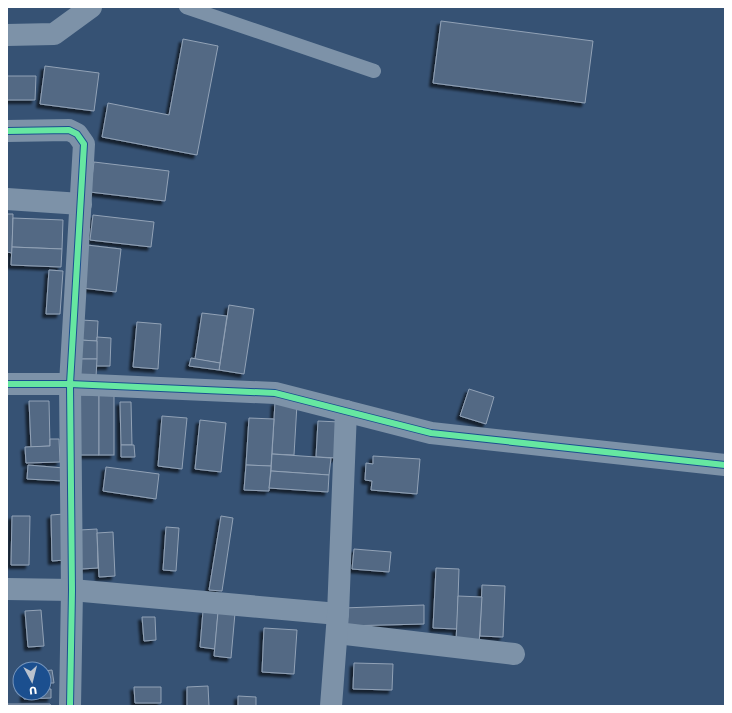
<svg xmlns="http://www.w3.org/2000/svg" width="732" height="713" viewBox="0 0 732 713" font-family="'Work Sans',sans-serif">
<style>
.building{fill:#526984;stroke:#92a2b6;filter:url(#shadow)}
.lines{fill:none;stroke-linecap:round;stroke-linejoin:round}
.lane{stroke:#7d92a8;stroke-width:14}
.street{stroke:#7d92a8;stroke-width:22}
.cycleway-casing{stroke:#1b4f8f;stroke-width:8}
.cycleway{stroke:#66e7a1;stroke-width:6}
</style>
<defs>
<filter id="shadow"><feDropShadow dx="-3.5" dy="3.5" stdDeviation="1" flood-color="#0009"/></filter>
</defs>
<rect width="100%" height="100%" fill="#365274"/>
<!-- building -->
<g class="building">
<polygon points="441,21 593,41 585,103 433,83"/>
<polygon points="183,39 218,46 197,155 102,137 108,103 169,115"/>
<polygon points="45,66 99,73 94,111 40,104"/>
<polygon points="7,76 36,76 35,100 7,100"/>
<polygon points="94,162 169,171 165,201 90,192"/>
<polygon points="7,214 13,214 12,253 7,252"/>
<polygon points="93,215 154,222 151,247 90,240"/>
<polygon points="13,218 63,220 62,249 12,247"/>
<polygon points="87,245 121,249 116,292 82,288"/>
<polygon points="12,247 62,249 61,267 11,265"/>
<polygon points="49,270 63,271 60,314 46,314"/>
<polygon points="229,305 254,309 244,374 219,370"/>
<polygon points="202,313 227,316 220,363 195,359"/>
<polygon points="81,320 98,321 97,341 80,340"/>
<polygon points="137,322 161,324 158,369 133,367"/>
<polygon points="97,337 111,338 110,366 96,366"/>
<polygon points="80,340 97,341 97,359 80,359"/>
<polygon points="191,358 220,363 219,370 189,366"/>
<polygon points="80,359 97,359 96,377 79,376"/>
<polygon points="469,389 494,397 486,424 460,416"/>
<polygon points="77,395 99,395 99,455 78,455"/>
<rect x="99" y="395" width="15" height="60"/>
<polygon points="29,401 49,401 50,446 31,447"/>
<polygon points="120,402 131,402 132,445 121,445"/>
<polygon points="275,402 297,404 294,455 272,454"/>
<polygon points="162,416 187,418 182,469 158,466"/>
<polygon points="249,418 274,419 271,466 246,465"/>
<polygon points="200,420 226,423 221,472 195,469"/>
<polygon points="318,421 340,422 340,458 316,457"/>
<polygon points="50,439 59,439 60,462 26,463 25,447 50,446"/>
<polygon points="121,445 134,445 135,457 121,457"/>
<polygon points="272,454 331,458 329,475 271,471"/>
<polygon points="373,456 420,459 417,494 371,490 372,481 365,480 366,463 373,464"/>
<polygon points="28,465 64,468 63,481 27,479"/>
<polygon points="246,465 271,466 269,491 244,490"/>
<polygon points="106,467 159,474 156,499 103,491"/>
<polygon points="271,471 329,475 328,492 269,488"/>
<polygon points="64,514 65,560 52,561 51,515"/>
<polygon points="12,516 30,516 29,565 11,565"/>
<polygon points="221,516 233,518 222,591 209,590"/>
<polygon points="166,527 179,528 176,571 163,570"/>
<polygon points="97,529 98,568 81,569 80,530"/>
<polygon points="113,532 115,576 99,577 97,533"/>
<polygon points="354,549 391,552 389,572 352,569"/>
<polygon points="436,568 459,569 457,629 433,628"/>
<polygon points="482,585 505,586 503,637 480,636"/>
<polygon points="458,596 482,597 479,644 456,643"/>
<polygon points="424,605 424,624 343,626 343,608"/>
<polygon points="41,610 44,646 28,647 25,611"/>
<polygon points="203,611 218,612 215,649 200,647"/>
<polygon points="218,612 235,613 231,658 214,656"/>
<polygon points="142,617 155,617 156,640 144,641"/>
<polygon points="264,628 297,630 294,674 262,672"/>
<polygon points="354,663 393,664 392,690 353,689"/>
<polygon points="52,670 54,683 44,683 44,671"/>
<polygon points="208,686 209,706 187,706 187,687"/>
<polygon points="134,687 161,687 161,703 135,703"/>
<polygon points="44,689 51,689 51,698 24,699 24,693 44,693"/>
<polygon points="238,696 256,697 256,706 238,706"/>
<polygon points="7,704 50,704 51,706 7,706"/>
</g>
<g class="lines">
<!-- lane -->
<polyline class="lane" points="186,7 374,71"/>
<!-- street -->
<g class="street">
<polyline points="7,35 54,34 91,7"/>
<polyline points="7,131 69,130 77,134 84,144 70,384 72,590 70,706"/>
<polyline points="7,199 81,204"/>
<polyline points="7,384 70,384 275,393 431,433 725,465"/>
<polyline points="7,589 72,590 338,614"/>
<polyline points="337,633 514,654"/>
<polyline points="331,706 338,614 346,411"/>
</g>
<defs>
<g id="cycleway">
<polyline points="7,131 69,130 77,134 84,144 70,384 72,590 70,706"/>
<polyline points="7,384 70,384 275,393 431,433 725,465"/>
</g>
</defs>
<!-- cycleway casing -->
<use href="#cycleway" class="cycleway-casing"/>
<!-- cycleway -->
<use href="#cycleway" class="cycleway"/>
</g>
<!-- border -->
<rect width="732" height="713" fill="none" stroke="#ffffff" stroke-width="16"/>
<!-- north arrow -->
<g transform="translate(32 681) rotate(173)"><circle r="19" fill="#1b4f8f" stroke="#7695bc"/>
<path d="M0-3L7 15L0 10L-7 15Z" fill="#b9c2ce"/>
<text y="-6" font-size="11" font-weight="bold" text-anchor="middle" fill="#ffffff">U</text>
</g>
</svg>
